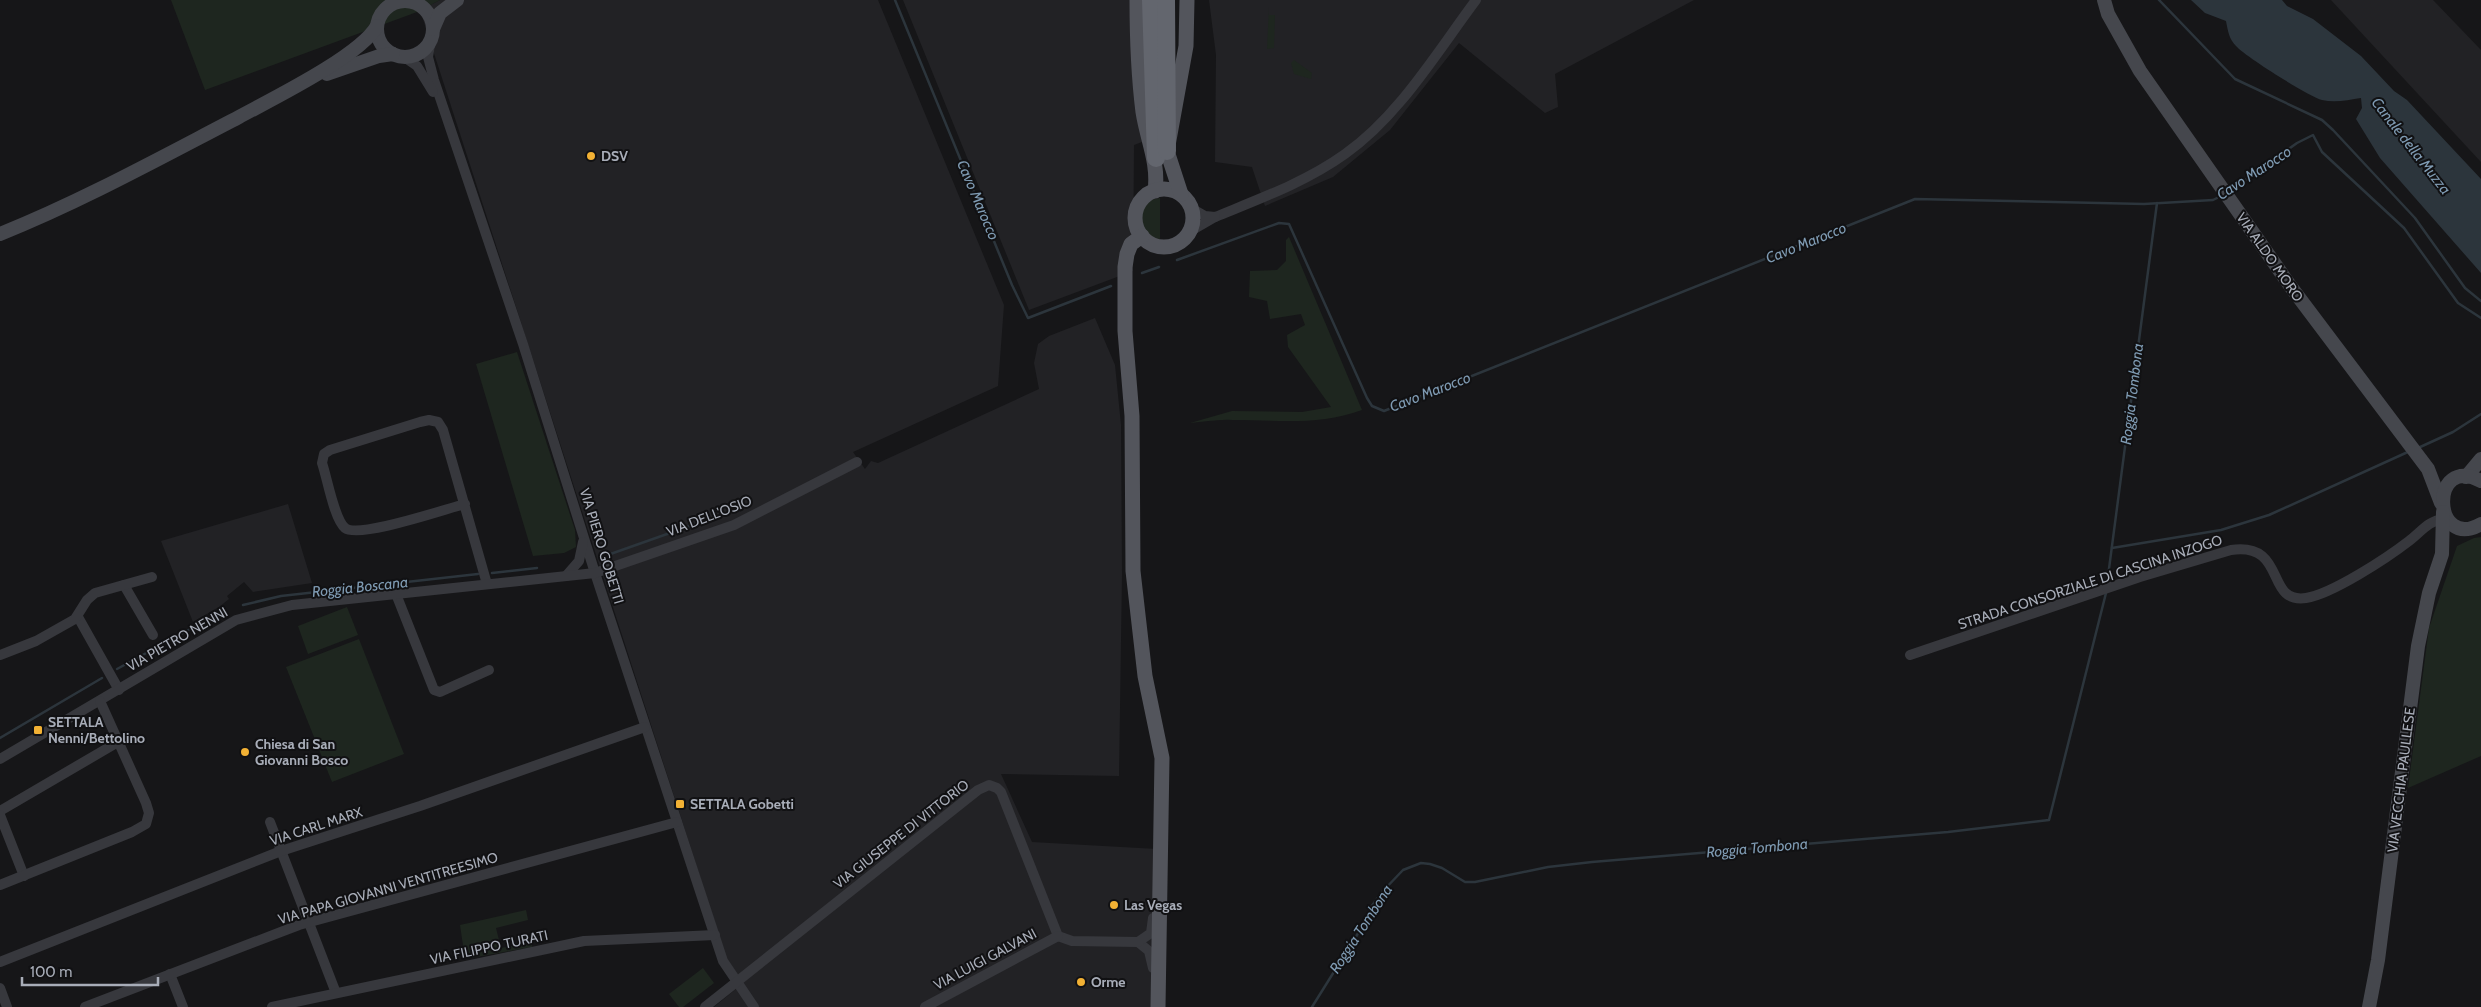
<svg xmlns="http://www.w3.org/2000/svg" width="2481" height="1007" viewBox="0 0 2481 1007" font-family="Cabin,sans-serif">
<style>
.built{fill:#222225}
.green{fill:#1e261f}
.water{fill:#2c353c}
.lines{fill:none;stroke-linecap:round;stroke-linejoin:round}
.stream{stroke:#2c353c;stroke-width:2.5}
.street{stroke:#37383d;stroke-width:10}
.secondary{stroke:#45474d;stroke-width:14}
.primary{stroke:#53555c;stroke-width:15}
.highway{stroke:#63666e;stroke-width:18}
.poi-dot{fill:#f2b134;stroke:#111113;stroke-width:2}
.labels{text-anchor:middle;stroke-width:4;stroke-linejoin:round;paint-order:stroke}
.poi-label{font-size:14px;font-weight:bold;fill:#a8adb8;stroke:#111113;text-anchor:start}
.street-label{font-size:14px;fill:#a8adb8;stroke:#111113}
.water-label{font-size:15px;font-style:italic;fill:#7f9bb3;stroke:#111113}
</style>
<rect width="100%" height="100%" fill="#161618"/>
<!-- built -->
<g class="built">
<polygon points="440,0 878,0 1004,305 998,386 853,452 865,469 871,461 878,463 1039,389 1034,363 1038,344 1049,336 1095,318 1115,365 1121,425 1122,574 1119,776 1001,774 1032,842 1157,849 1153,1007 714,1007 743,983 727,960 420,10"/>
<polygon points="903,0 1150,0 1150,139 1134,145 1133,271 1029,310"/>
<polygon points="1209,0 1694,0 1555,74 1558,107 1545,113 1459,43 1390,130 1333,177 1265,206 1252,167 1215,162 1216,55"/>
<polygon points="2331,0 2433,0 2481,50 2481,162"/>
<polygon points="288,504 312,583 253,592 244,582 227,596 229,599 219,607 193,622 161,541"/>
</g>
<!-- green -->
<g class="green">
<polygon points="171,0 440,0 417,12 205,90"/>
<polygon points="1269,7 1269,15 1275,15 1274,48 1267,49"/>
<polygon points="1294,60 1312,73 1311,79 1294,74 1291,63"/>
<path d="M1160 198V239C1142 237 1136 222 1143 206L1150 200Z"/>
<path d="M1289 237 1362 410C1319 426 1277 420 1232 420 1219 419 1204 422 1190 423L1232 411 1302 412 1331 407 1288 347 1287 335 1305 325 1301 314 1270 319 1267 301 1249 297 1250 271 1277 270 1286 261V240Z"/>
<polygon points="517,352 575,530 576,547 564,553 533,556 476,364"/>
<polygon points="2481,537 2481,756 2408,788 2429,628 2457,546 2474,538"/>
<polygon points="347,607 358,635 308,654 298,626"/>
<polygon points="359,639 404,754 332,782 286,667"/>
<polygon points="526,910 528,920 496,928 501,948 532,941 532,947 465,959 460,925"/>
<polygon points="703,968 714,983 683,1007 679,1007 669,994"/>
</g>
<!-- water -->
<path class="water" d="M2191 0H2282L2287 6 2313 19 2361 56 2394 91 2407 100 2481 179V273L2380 158 2356 119 2362 108 2361 98C2348 100 2335 103 2322 100 2308 96 2246 57 2236 46 2229 39 2228 31 2226 21L2205 13Z"/>
<g class="lines">
<!-- stream -->
<g class="stream">
<polyline points="895,0 1012,285 1028,318 1111,286"/>
<polyline points="2159,0 2235,79 2322,120 2333,130 2415,218 2465,288 2481,301"/>
<polyline points="2230,191 2297,143 2313,135 2322,152 2404,228 2458,303 2481,318"/>
<polyline points="1177,260 1279,223 1289,224 1367,398 1372,406 1384,411 1915,199 2144,204 2213,200 2221,196"/>
<polyline points="1142,273 1159,267"/>
<polyline points="2418,448 2453,432 2481,414"/>
<polyline points="2112,548 2221,530 2269,515 2410,451"/>
<polyline points="602,557 735,510"/>
<polyline points="492,573 537,568"/>
<polyline points="2107,584 2157,203"/>
<polyline points="243,605 281,596 478,574"/>
<polyline points="117,669 214,616"/>
<polyline points="0,738 102,678"/>
<polyline points="1312,1007 1362,927 1371,907 1383,891 1403,870 1421,863 1430,864 1442,868 1465,882 1475,882 1548,867 1592,862 1948,832 2049,820 2106,593"/>
</g>
<!-- street -->
<g class="street">
<polyline points="431,38 428,57 434,80 523,344 595,573 723,961 754,1007"/>
<polyline points="404,57 417,66 433,92"/>
<path d="M1215 217C1259 199 1306 182 1345 154 1399 116 1437 52 1476 0"/>
<polyline points="1189,232 1215,217 1205,216 1191,208"/>
<path d="M465 504C445 509 359 539 345 528 334 519 327 477 322 463L324 454 330 450 420 422 429 420 438 422 443 430 487 584"/>
<polyline points="566,576 579,561 583,542"/>
<polyline points="124,585 153,635"/>
<polyline points="396,594 434,690 440,692 489,670"/>
<polyline points="78,617 119,690"/>
<polyline points="0,655 36,641 75,619 87,600 95,593 152,577"/>
<path d="M1910 655 2140 577 2231 550C2288 542 2264 604 2306 598 2332 594 2387 558 2409 541 2421 532 2428 521 2443 519"/>
<polyline points="0,759 236,620 292,605 595,573 734,525 857,462"/>
<polyline points="0,811 118,742"/>
<polyline points="0,815 24,876"/>
<polyline points="270,822 336,993"/>
<polyline points="0,885 132,832 146,824 149,813 146,803 100,701"/>
<polyline points="1138,942 1149,951 1153,968"/>
<polyline points="0,962 281,851 420,806 645,727"/>
<polyline points="170,974 183,1007"/>
<polyline points="0,988 7,1007"/>
<polyline points="85,1007 299,925 677,822"/>
<polyline points="272,1007 584,941 715,935"/>
<polyline points="705,1007 978,790 989,785 997,788 1001,792 1058,936 1072,941 1138,942 1151,933 1153,918"/>
<polyline points="925,1007 1058,936"/>
</g>
<!-- secondary -->
<g class="secondary">
<polyline points="2104,0 2108,14 2140,71 2291,287 2428,469 2441,503"/>
<circle cx="405" cy="29" r="28"/>
<polyline points="433,29 440,13 457,0"/>
<polyline points="327,74 379,56 393,54"/>
<path d="M0 234C82 201 160 158 239 117 272 99 360 56 377 26"/>
<polyline points="2466,477 2481,459"/>
<path d="M2481 481C2429 453 2432 552 2481 524"/>
<polyline points="2369,1007 2378,960 2418,646 2429,593 2442,554 2443,512"/>
</g>
<!-- primary -->
<g class="primary">
<path d="M1137 0C1137 40 1138 72 1143 112 1147 139 1159 163 1155 191"/>
<circle cx="1164" cy="218" r="29"/>
<polyline points="1181,194 1167,151 1186,46 1187,0"/>
<polyline points="1142,236 1131,244 1127,254 1125,267 1125,331 1132,416 1133,571 1145,676 1162,758 1158,1007"/>
</g>
<!-- highway -->
<g class="highway">
<polyline points="1151,0 1156,158"/>
<polyline points="1166,0 1167,151"/>
</g>
</g>
<!-- markers -->
<g class="poi-dot">
<circle cx="591" cy="156" r="5"/>
<rect x="33" y="725" width="10" height="10" rx="2.5"/>
<circle cx="245" cy="752" r="5"/>
<rect x="675" y="799" width="10" height="10" rx="2.5"/>
<circle cx="1114" cy="905" r="5"/>
<circle cx="1081" cy="982" r="5"/>
</g>
<g class="labels">
<!-- poi labels -->
<g class="poi-label">
<text x="601" y="161">DSV</text>
<text x="48" y="727">SETTALA<tspan x="48" dy="16">Nenni/Bettolino</tspan></text>
<text x="255" y="749">Chiesa di San<tspan x="255" dy="16">Giovanni Bosco</tspan></text>
<text x="690" y="809">SETTALA Gobetti</text>
<text x="1124" y="910">Las Vegas</text>
<text x="1091" y="987">Orme</text>
</g>
<!-- street labels -->
<g class="street-label">
<text transform="translate(2270 257) rotate(55)" y="5">VIA ALDO MORO</text>
<text transform="translate(709 516) rotate(-21)" y="5">VIA DELL'OSIO</text>
<text transform="translate(602 546) rotate(73)" y="5">VIA PIERO GOBETTI</text>
<text transform="translate(2090 582) rotate(-18)" y="5">STRADA CONSORZIALE DI CASCINA INZOGO</text>
<text transform="translate(177 639) rotate(-30)" y="5">VIA PIETRO NENNI</text>
<text transform="translate(2401 780) rotate(-83)" y="5">VIA VECCHIA PAULLESE</text>
<text transform="translate(316 826) rotate(-18)" y="5">VIA CARL MARX</text>
<text transform="translate(901 834) rotate(-38)" y="5">VIA GIUSEPPE DI VITTORIO</text>
<text transform="translate(388 888) rotate(-16)" y="5">VIA PAPA GIOVANNI VENTITREESIMO</text>
<text transform="translate(489 947) rotate(-12)" y="5">VIA FILIPPO TURATI</text>
<text transform="translate(985 959) rotate(-28)" y="5">VIA LUIGI GALVANI</text>
</g>
<!-- water labels -->
<g class="water-label">
<text transform="translate(2411 146) rotate(52)" y="5">Canale della Muzza</text>
<text transform="translate(2254 173) rotate(-33)" y="5">Cavo Marocco</text>
<text transform="translate(978 200) rotate(67)" y="5">Cavo Marocco</text>
<text transform="translate(1806 243) rotate(-22)" y="5">Cavo Marocco</text>
<text transform="translate(1430 392) rotate(-21)" y="5">Cavo Marocco</text>
<text transform="translate(2132 394) rotate(-83)" y="5">Roggia Tombona</text>
<text transform="translate(360 587) rotate(-6)" y="5">Roggia Boscana</text>
<text transform="translate(1757 848) rotate(-5)" y="5">Roggia Tombona</text>
<text transform="translate(1361 929) rotate(-57)" y="5">Roggia Tombona</text>
</g>
</g>
<!-- scale -->
<path d="M22 977v8h136v-8" fill="none" stroke="#a8adb8" stroke-width="2.5"/>
<text x="30" y="977" font-size="15" fill="#a8adb8" stroke="#111113" stroke-width="4" paint-order="stroke">100 m</text>
</svg>
